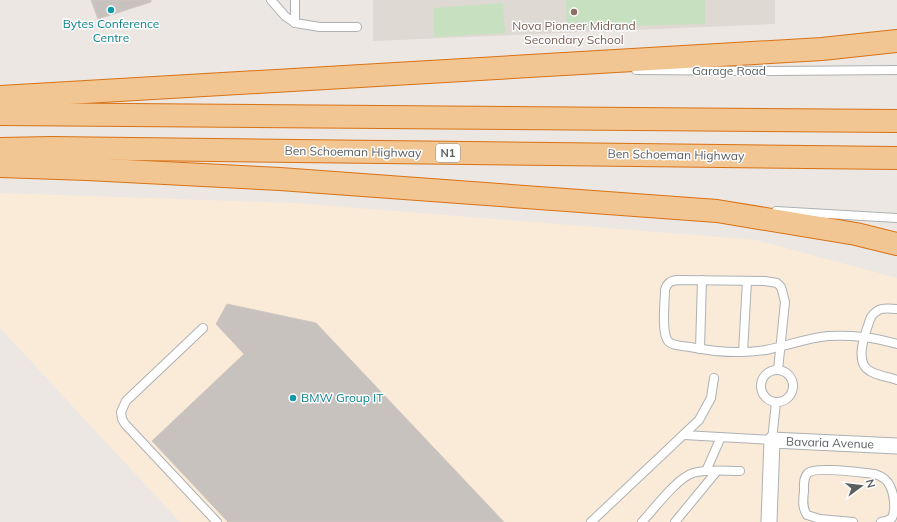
<svg xmlns="http://www.w3.org/2000/svg" width="897" height="522" viewBox="0 0 897 522" font-family="Mulish,sans-serif">
<style>
.commercial{fill:#faebd9}
.education{fill:#ded9d3}
.green{fill:#c7e1c0}
.building{fill:#c7c2be;stroke:#d0c8c1}
.lines{fill:none;stroke-linecap:round;stroke-linejoin:round}
.lane-casing{stroke:#adb1b3;stroke-width:10}
.street-casing{stroke:#adb1b3;stroke-width:17}
.highway-casing{stroke:#d87215;stroke-width:24}
.lane{stroke:#fff;stroke-width:8}
.street{stroke:#fff;stroke-width:15}
.highway{stroke:#f2c692;stroke-width:22}
.culture-dot{fill:#0f9aa8;stroke:#fff;stroke-width:1.5}
.education-dot{fill:#8d6e63;stroke:#fff;stroke-width:1.5}
.labels{text-anchor:middle;stroke-width:3;stroke-linejoin:round;paint-order:stroke}
.shield{fill:#fff;stroke:#8c8f90;stroke-width:1}
.shield-label{font-size:11px;font-weight:bold;fill:#5a5f61}
.culture-label{font-size:12px;fill:#0d838f;stroke:#fff}
.education-label{font-size:12px;fill:#785e54;stroke:#fff}
.street-label{font-size:12px;fill:#5a5f61;stroke:#fff}
</style>
<rect width="100%" height="100%" fill="#ece7e2"/>
<!-- commercial -->
<polygon class="commercial" points="0,193 295,203 756,240 897,278 897,522 180,522 0,328"/>
<!-- education -->
<polygon class="education" points="373,0 775,0 775,24 373,41"/>
<!-- green -->
<g class="green">
<polygon points="566,0 705,0 705,24 567,27"/>
<polygon points="503,3 505,33 434,37 433,8"/>
</g>
<!-- building -->
<g class="building">
<polygon points="91,0 151,0 151,2 98,19"/>
<polygon points="227,304 316,323 504,522 228,522 152,441 244,354 216,324"/>
</g>
<g class="lines">
<defs>
<g id="lane">
<polyline points="271,0 285,16 295,23"/>
<polyline points="295,0 295,23 320,27 357,27"/>
<polyline points="636,70 775,71 897,70"/>
<polyline points="776,211 897,218"/>
<path d="M897 309C886 308 878 307 871 317 866 331 853 362 870 371 878 376 889 377 897 380"/>
<polyline points="203,328 126,401 121,412 122,419 125,424 217,522"/>
<polyline points="700,349 702,280"/>
<polyline points="743,352 747,281"/>
<path d="M778 370 785 302 783 294 781 287 777 283 765 281 677 280C670 281 667 283 665 290 665 301 661 332 668 341 672 346 684 346 690 347 715 352 741 354 766 350 786 346 807 338 828 336 854 335 872 337 897 344"/>
<circle cx="777" cy="386" r="16"/>
<polyline points="684,435 772,440 776,402"/>
<polyline points="706,471 721,437"/>
<polyline points="591,522 699,420 711,398 714,378"/>
<path d="M642 522C654 509 677 478 693 473 708 469 725 471 740 471"/>
<polyline points="675,522 717,471"/>
<path d="M853 522 820 519 807 515C802 508 803 499 804 491 804 485 803 478 808 473 816 466 863 473 875 474 881 476 887 479 890 486 894 494 896 509 892 518L886 521 881 522"/>
</g>
<polyline id="street" points="769,522 772,440 897,446"/>
<g id="highway">
<polyline points="0,97 822,49 897,41"/>
<polyline points="0,114 897,121"/>
<polyline points="0,149 51,148 897,158"/>
<polyline points="0,166 87,169 280,179 717,211 856,234 897,244"/>
</g>
</defs>
<!-- lane casing -->
<use href="#lane" class="lane-casing"/>
<!-- street casing -->
<use href="#street" class="street-casing"/>
<!-- highway casing -->
<use href="#highway" class="highway-casing"/>
<!-- lane -->
<use href="#lane" class="lane"/>
<!-- street -->
<use href="#street" class="street"/>
<!-- highway -->
<use href="#highway" class="highway"/>
</g>
<!-- markers -->
<g class="culture-dot">
<circle cx="111" cy="10" r="4"/>
<circle cx="293" cy="398" r="4"/>
</g>
<circle class="education-dot" cx="574" cy="12" r="4"/>
<g class="labels">
<!-- shield labels -->
<rect class="shield" x="436" y="144" width="24" height="18" rx="3"/>
<g class="shield-label">
<text x="448" y="157">N1</text>
</g>
<!-- culture labels -->
<g class="culture-label">
<text x="111" y="28">Bytes Conference<tspan x="111" dy="14">Centre</tspan></text>
<text x="301" y="402" text-anchor="start">BMW Group IT</text>
</g>
<!-- education labels -->
<g class="education-label">
<text x="574" y="30">Nova Pioneer Midrand<tspan x="574" dy="14">Secondary School</tspan></text>
</g>
<!-- street labels -->
<g class="street-label">
<text x="729" y="75">Garage Road</text>
<text transform="translate(353 152) rotate(1)" y="4">Ben Schoeman Highway</text>
<text transform="translate(676 155) rotate(1)" y="4">Ben Schoeman Highway</text>
<text transform="translate(830 443) rotate(2)" y="4">Bavaria Avenue</text>
</g>
</g>
<!-- north arrow -->
<g transform="translate(861 486) rotate(75)" stroke="#ffffff" stroke-width="3" paint-order="stroke">
<path d="M0-3L7 15L0 10L-7 15Z" fill="#5a5f61"/>
<text y="-6" font-size="11" font-weight="bold" text-anchor="middle" fill="#5a5f61">N</text>
</g>
</svg>
